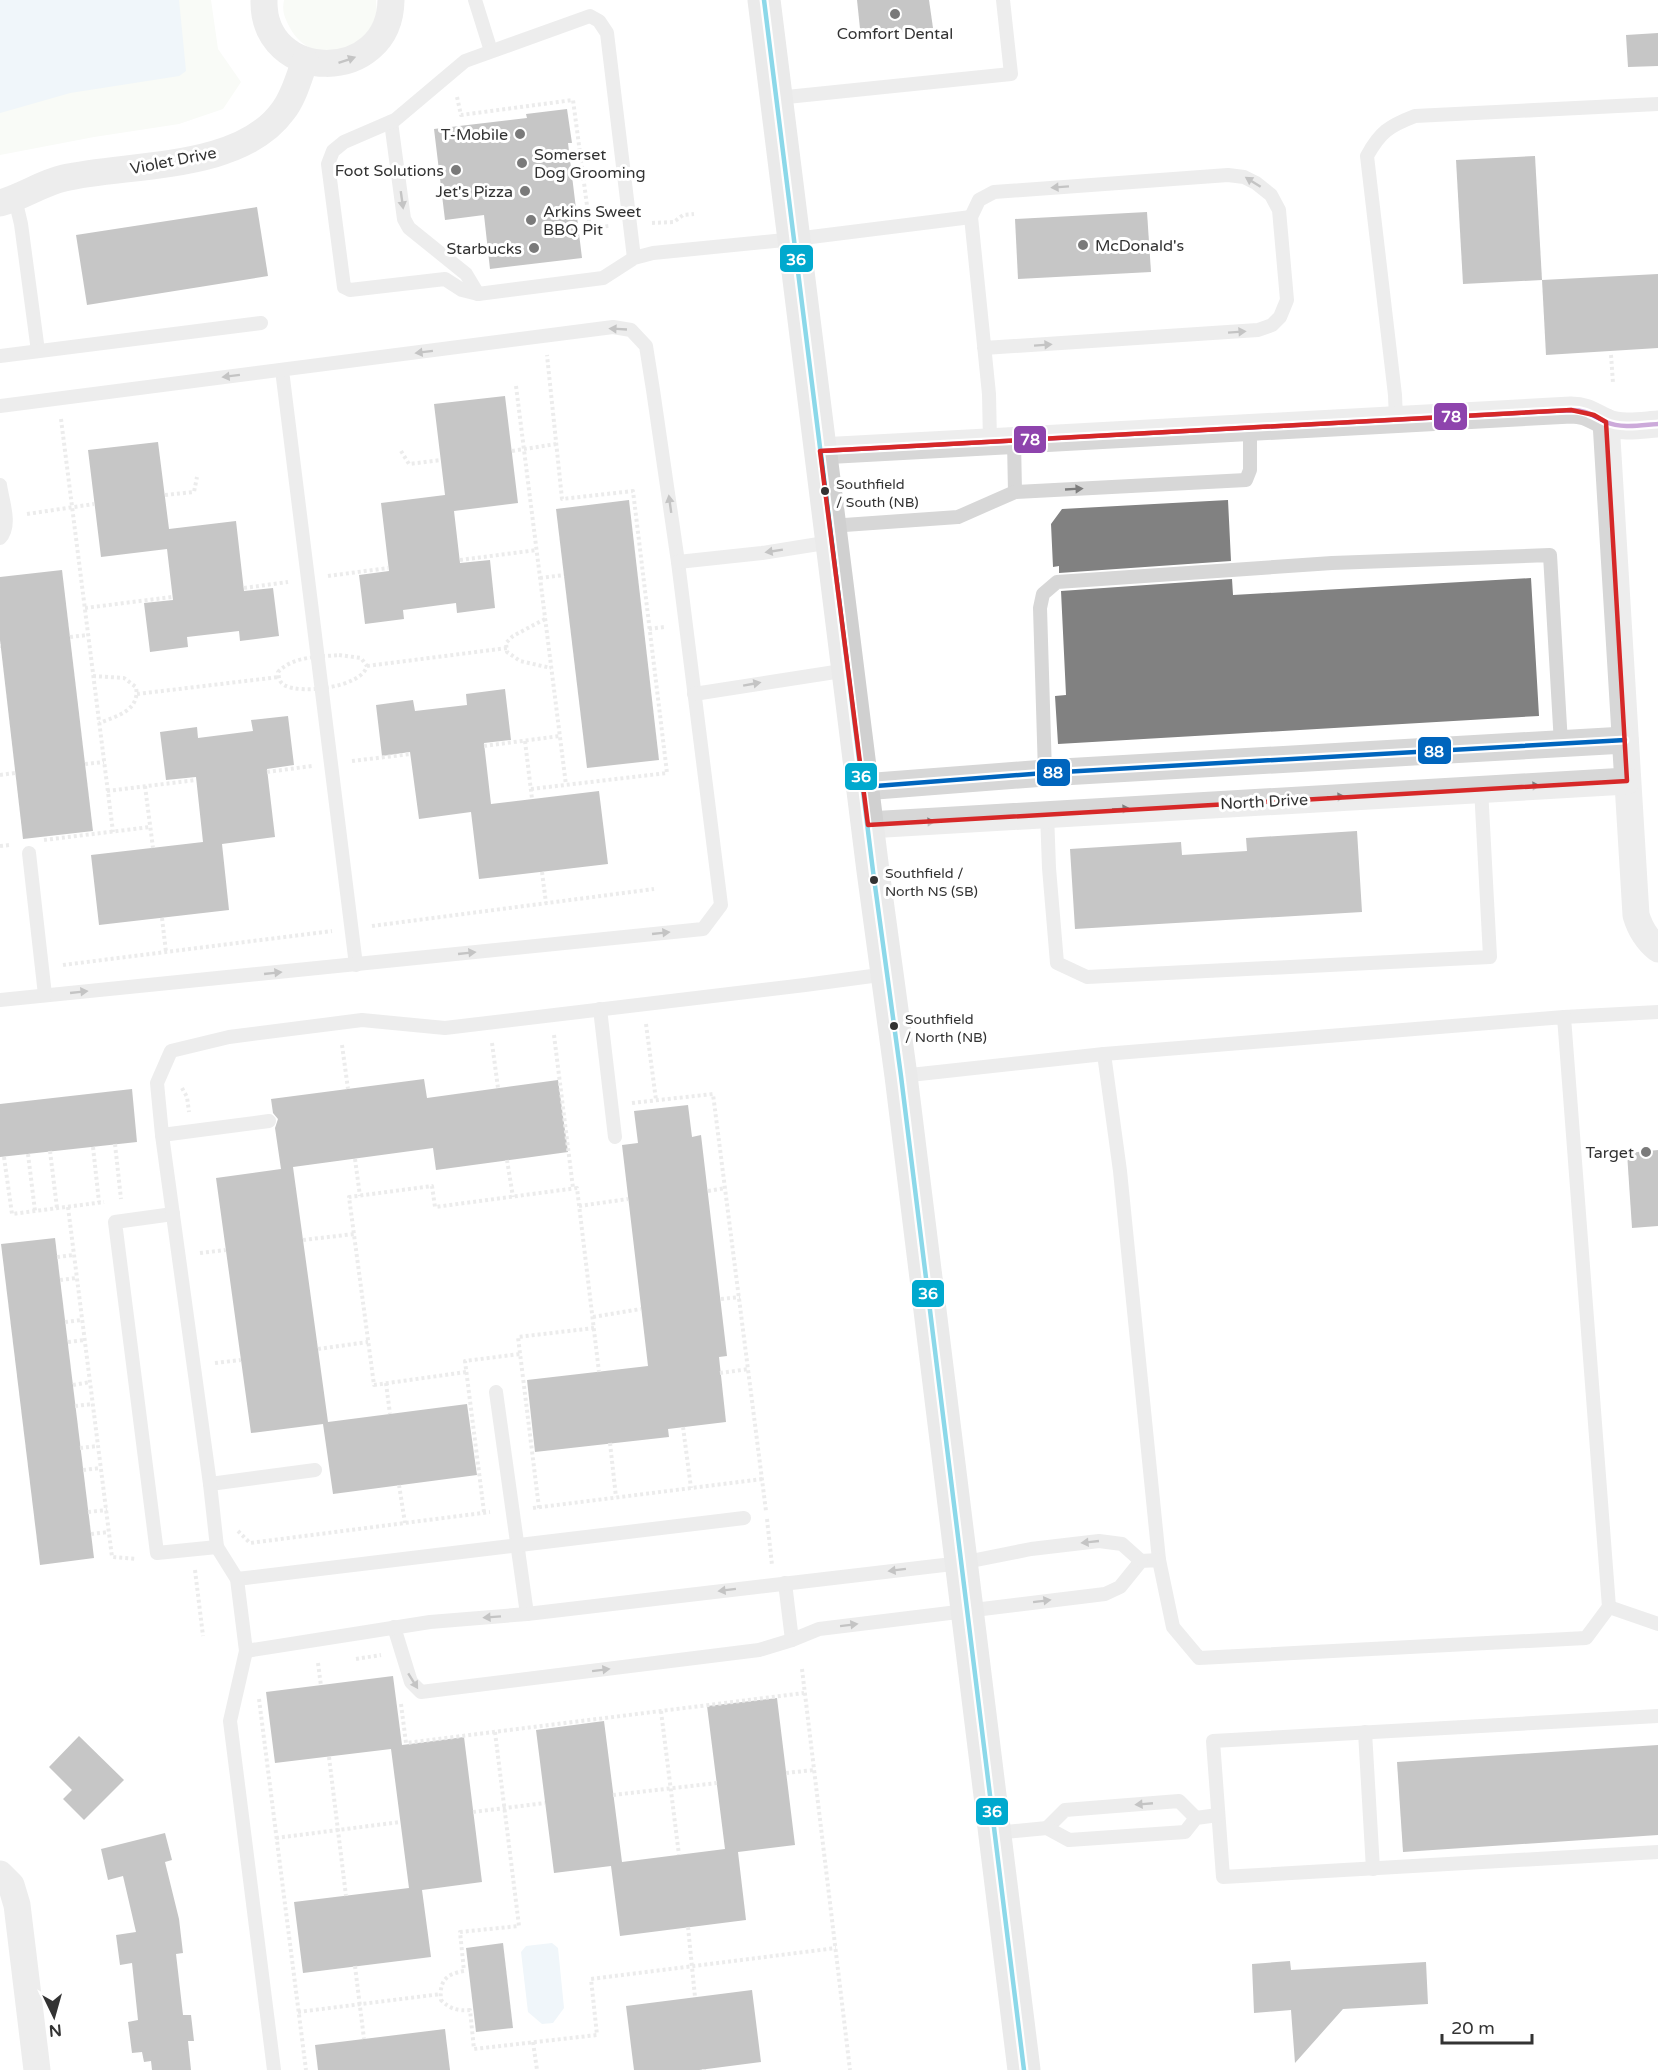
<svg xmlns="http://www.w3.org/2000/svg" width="1658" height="2070" viewBox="0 0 1658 2070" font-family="'Varela Round',sans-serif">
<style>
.green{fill:#f1f5ed}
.water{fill:#ddebf3}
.building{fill:#818181}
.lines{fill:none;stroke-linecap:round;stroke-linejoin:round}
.path{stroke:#d6d6d6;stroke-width:4;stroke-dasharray:3 3;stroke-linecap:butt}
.service{stroke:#d7d7d7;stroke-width:14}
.minor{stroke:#d7d7d7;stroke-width:27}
.secondary{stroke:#d0d0d0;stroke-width:33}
.bus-1-casing{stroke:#fff;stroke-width:9}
.bus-2-casing{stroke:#fff;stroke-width:9}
.bus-3-casing{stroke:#fff;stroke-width:9}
.bus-1{stroke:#00a9ce;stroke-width:4.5}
.bus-2{stroke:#8e44ad;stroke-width:4.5}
.bus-3{stroke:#0065bd;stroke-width:4.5}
.oneway{fill:#7d7d7d}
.marked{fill:none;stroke:#d62828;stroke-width:4.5;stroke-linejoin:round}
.poi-dot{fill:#7a7a7a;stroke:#fff;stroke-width:2}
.bus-dot{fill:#333;stroke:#fff;stroke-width:2}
.labels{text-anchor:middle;stroke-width:6;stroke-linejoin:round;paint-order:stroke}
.bus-label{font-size:14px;fill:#333;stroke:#fff;text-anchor:start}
.poi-label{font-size:16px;fill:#333;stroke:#fff;text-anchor:end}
.street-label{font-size:16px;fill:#333;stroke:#fff}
.line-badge{stroke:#fff;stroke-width:2}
.badge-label{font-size:16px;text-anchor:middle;font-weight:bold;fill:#fff}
</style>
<rect width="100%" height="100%" fill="#fff"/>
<!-- green -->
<g class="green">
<polygon points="0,0 211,0 218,49 241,82 223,109 179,124 94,137 0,155"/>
<path d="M284 0H376C376 6 378 13 376 18 359 56 309 66 289 26 284 16 282 11 284 0Z"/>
</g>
<!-- water -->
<g class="water">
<polygon points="0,0 179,0 186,71 179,76 70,93 0,113"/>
<polygon points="552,1943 558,1948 564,2008 553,2023 542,2024 528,2012 521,1952 526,1946"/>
</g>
<!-- building -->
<g class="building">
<polygon points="857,0 929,0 933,28 861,38"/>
<polygon points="1658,33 1658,66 1628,67 1626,35"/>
<polygon points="567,109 572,143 568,143 582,258 490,269 484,215 445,220 434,129 527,118 526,114"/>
<polygon points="1535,156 1542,280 1463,284 1456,160"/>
<polygon points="257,207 268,276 87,305 76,235"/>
<polygon points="1147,212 1151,272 1018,279 1015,219"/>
<polygon points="1658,274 1658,348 1546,355 1542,280"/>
<polygon points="505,396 518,503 454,511 460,563 490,560 495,608 457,613 456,603 403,610 404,619 365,624 359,575 389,571 381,503 445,495 434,404"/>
<polygon points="158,442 169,529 236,521 244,591 273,588 279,636 240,641 239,631 187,637 188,647 150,652 144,603 173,600 167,549 101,557 88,450"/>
<polygon points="629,500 659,760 587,768 556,509"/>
<polygon points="1228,500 1231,561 1059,573 1059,566 1053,567 1051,524 1062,509"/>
<polygon points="62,570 93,831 23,839 0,640 0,577"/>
<polygon points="1531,578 1539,716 1058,744 1055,696 1066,695 1061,591 1232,579 1233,595"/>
<polygon points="505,689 511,740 484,743 491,804 599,791 608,864 479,879 471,812 419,819 410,752 382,756 376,705 413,700 415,711 467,705 466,694"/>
<polygon points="288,716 294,765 267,769 275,837 222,844 229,910 99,925 91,855 203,842 196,777 166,780 160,732 197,727 198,738 253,731 251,720"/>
<polygon points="1357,831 1362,912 1075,929 1070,849 1181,842 1182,855 1247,851 1246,838"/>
<polygon points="424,1079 427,1098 558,1080 568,1152 436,1170 433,1148 293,1167 328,1422 467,1404 477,1475 333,1494 323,1424 251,1433 216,1178 281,1169 275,1128 278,1119 273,1113 271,1099"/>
<polygon points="132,1089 137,1142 0,1157 0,1104"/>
<polygon points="688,1105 692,1137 701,1135 727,1356 719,1357 726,1422 668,1429 669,1437 535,1452 527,1380 648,1366 622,1145 638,1143 634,1111"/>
<polygon points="1658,1150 1658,1226 1632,1228 1627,1153"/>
<polygon points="55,1238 94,1558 40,1565 1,1244"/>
<polygon points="393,1676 402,1745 464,1737 482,1882 422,1890 431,1957 303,1973 294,1902 409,1888 391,1749 275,1763 266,1692"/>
<polygon points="777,1698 795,1845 738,1852 746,1920 620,1936 611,1866 554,1873 536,1730 604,1721 622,1862 725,1849 707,1706"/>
<polygon points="79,1736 124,1780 84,1820 63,1799 72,1790 49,1767"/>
<polygon points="1658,1745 1658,1835 1403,1852 1397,1762"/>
<polygon points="165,1833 172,1860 165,1862 179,1919 183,1953 176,1954 183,2015 191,2015 194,2041 188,2041 191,2070 152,2070 151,2061 144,2062 142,2052 132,2053 128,2022 138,2020 132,1963 120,1965 116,1935 136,1932 123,1876 108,1880 101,1849"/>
<polygon points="503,1943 513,2028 476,2032 466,1948"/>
<polygon points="1290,1961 1291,1970 1426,1962 1428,2004 1343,2009 1295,2063 1291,2010 1254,2013 1252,1964"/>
<polygon points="752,1990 761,2062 699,2070 634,2070 626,2006"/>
<polygon points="445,2029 450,2070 318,2070 315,2045"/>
</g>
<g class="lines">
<!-- path -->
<g class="path">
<polyline points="457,97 461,115 573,100 590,228 609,226"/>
<polyline points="652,223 674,222 683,215 694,214"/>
<polyline points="1611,355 1613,383"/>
<polyline points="516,386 566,785"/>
<polyline points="61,419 113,832"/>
<polyline points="401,451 409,464 441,460"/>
<polyline points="512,451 556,444"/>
<polyline points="165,495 194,492 197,477"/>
<polyline points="27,514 94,504"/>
<polyline points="460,560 537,550"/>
<polyline points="328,576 388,568"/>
<polyline points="540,578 564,575"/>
<polyline points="244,588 288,582"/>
<polyline points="85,608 172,597"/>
<polyline points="545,619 513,636 506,643 507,652 520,661 551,668"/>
<polyline points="649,629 664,627"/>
<polyline points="70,637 88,635"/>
<polyline points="0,646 1,646"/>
<path d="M339 655 361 658 367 666C362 687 301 695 284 685 279 682 279 677 278 672 293 656 318 657 339 655Z"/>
<polyline points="367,666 507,648"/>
<path d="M93 676 124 678 136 687C140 710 118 716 99 723"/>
<polyline points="137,694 279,677"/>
<polyline points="525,741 532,799"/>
<polyline points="484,746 560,736"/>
<polyline points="352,761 411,754"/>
<polyline points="85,764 104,762"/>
<polyline points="267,772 312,766"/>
<polyline points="0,775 15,773"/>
<polyline points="145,786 153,848"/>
<polyline points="531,789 667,773 633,491 562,499 547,355"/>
<polyline points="107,791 196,780"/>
<polyline points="44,840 150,827"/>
<polyline points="0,846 10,845"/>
<polyline points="542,872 546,903"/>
<polyline points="162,918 166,952"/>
<polyline points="372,926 654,889"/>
<polyline points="63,965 332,931"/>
<polyline points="646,1024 656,1100"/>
<polyline points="554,1035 573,1188"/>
<polyline points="492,1043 498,1088"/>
<polyline points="342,1045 348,1089"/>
<polyline points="182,1088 187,1097 189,1112"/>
<polyline points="632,1103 713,1094 766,1511"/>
<polyline points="115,1144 121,1199"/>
<polyline points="93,1147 99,1202"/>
<polyline points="50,1151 57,1208"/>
<polyline points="28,1154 35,1211"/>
<polyline points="4,1157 12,1214 104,1202"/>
<polyline points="355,1159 360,1196"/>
<polyline points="507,1160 513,1197"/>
<polyline points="708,1191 726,1188"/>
<polyline points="579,1206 628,1199"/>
<polyline points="68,1207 112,1557 137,1559"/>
<polyline points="303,1240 354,1234"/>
<polyline points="200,1253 226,1250"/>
<polyline points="57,1257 74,1255"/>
<polyline points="60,1280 77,1278"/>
<polyline points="721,1299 740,1297"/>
<polyline points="593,1317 641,1309"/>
<polyline points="65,1322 82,1320"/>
<polyline points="68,1342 85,1340"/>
<polyline points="318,1349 368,1342"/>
<polyline points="215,1363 241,1360"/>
<polyline points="466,1372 374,1385 349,1197 432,1186 435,1207 577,1188 599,1372"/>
<polyline points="720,1373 749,1369"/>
<polyline points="386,1383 390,1414"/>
<polyline points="73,1385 90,1382"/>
<polyline points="75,1406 93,1404"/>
<polyline points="683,1427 691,1488"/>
<polyline points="610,1443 616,1497"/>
<polyline points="80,1448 98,1446"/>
<polyline points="83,1470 101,1468"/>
<polyline points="399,1485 405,1523"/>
<polyline points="533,1508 763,1479"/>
<polyline points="539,1508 518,1337 594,1328"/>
<polyline points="88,1512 107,1510"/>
<polyline points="484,1512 465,1361 520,1354"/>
<polyline points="767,1519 772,1565"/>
<polyline points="238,1531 250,1543 490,1512"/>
<polyline points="91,1534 109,1532"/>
<polyline points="195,1570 203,1636"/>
<polyline points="356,1659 381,1655"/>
<polyline points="318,1663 321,1686"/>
<polyline points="802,1669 850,2070"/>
<polyline points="259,1699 306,2070"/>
<polyline points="401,1704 406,1743 804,1693"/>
<polyline points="661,1711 679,1855"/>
<path d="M495 1732 519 1926 460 1932 464 1971C446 1974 439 1981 441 2000 450 2009 457 2011 470 2010L474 2049 597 2035 591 1979 836 1948"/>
<polyline points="329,1757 346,1896"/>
<polyline points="786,1773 814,1770"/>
<polyline points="613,1795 717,1783"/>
<polyline points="473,1812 545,1803"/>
<polyline points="276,1838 400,1822"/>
<polyline points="688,1927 695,1997"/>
<polyline points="355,1966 364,2039"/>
<polyline points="298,2012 441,1994"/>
<polyline points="533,2042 537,2070"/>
<polyline points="704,2069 704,2070"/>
</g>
<!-- service -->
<g class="service">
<polyline points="475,0 491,51"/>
<polyline points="777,98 1011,74 1003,0"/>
<polyline points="391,122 404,219 409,228 466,274 478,294"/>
<polyline points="15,199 21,224 38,351"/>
<polyline points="634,258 607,33 599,21 590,16 465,61 395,120 344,142 333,151 328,164 344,287 350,290 445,279 462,290 478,294 603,278 634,258 653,253 795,239 971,217"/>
<polyline points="984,348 1258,330 1272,325 1280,317 1287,300 1279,210 1271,195 1256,183 1244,177 1228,175 994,192 979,200 971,217 989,394 990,442"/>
<polyline points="0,356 261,323"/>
<polyline points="282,370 356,965"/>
<polyline points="0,406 613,327 631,330 646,346 653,390 678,562 721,905 703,929 0,1000"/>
<path d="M1396 419 1395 395 1367 156C1380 132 1389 126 1415 116L1658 104"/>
<polyline points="1014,441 1015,492"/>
<path d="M0 485C2 500 12 526 0 538"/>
<polyline points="830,526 958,517 1015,492 1246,480 1250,470 1250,428"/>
<polyline points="678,562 762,553 831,542"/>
<polyline points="694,694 848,670"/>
<polyline points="1045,773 1040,608 1043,594 1057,582 1332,563 1550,555 1561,744"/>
<polyline points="1047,813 1049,868 1057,963 1087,977 1490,957 1481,788"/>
<polyline points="29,853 45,995"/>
<polyline points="600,1009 615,1137"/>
<polyline points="1564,1017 1658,1012"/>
<polyline points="1104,1054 1120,1171 1159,1560"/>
<polyline points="162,1135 269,1121"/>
<polyline points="173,1214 115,1222 157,1553 217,1547"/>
<polyline points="496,1392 527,1614"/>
<polyline points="210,1484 315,1470"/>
<polyline points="237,1579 744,1518"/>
<polyline points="785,1583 792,1640"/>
<polyline points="1609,1607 1658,1624"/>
<polyline points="394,1627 411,1682 421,1692 759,1650 792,1640 819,1629 1105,1594 1120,1587 1141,1561 1159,1560 1173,1627 1199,1658 1586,1638 1609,1607 1564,1017 1104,1054 901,1076"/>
<polyline points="246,1651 430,1622 527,1614 961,1563 1031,1549 1099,1541 1122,1544 1141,1561"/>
<polyline points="1658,1716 1213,1741 1223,1877 1658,1852"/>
<polyline points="1365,1732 1373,1869"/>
<polyline points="1047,1828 1065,1810 1179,1801 1196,1818"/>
<polyline points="995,1833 1047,1828 1069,1840 1185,1832 1196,1818 1218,1815"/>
<polyline points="274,2070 230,1721 246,1651 237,1579 217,1547 210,1484 162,1135 157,1083 171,1051 229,1037 362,1020 445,1028 805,985 887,974"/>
</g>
<!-- minor -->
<g class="minor">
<path d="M264 0C262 84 390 85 391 0"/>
<path d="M0 203C22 197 42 183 64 178 130 163 240 171 283 111 294 97 299 77 305 61"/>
<path d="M1606 422 1636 915C1640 929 1646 939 1658 949"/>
<path d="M820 451 1571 410C1587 410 1593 416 1606 422 1622 429 1642 425 1658 424"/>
<polyline points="863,787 1045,773 1625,740"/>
<polyline points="868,825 1627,781"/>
<polyline points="0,1874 11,1885 17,1905 37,2070"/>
</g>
<!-- secondary -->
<polyline class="secondary" points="764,0 873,871 901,1076 1024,2070"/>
<defs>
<polyline id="bus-1" points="764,0 873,871 901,1076 1024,2070"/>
<path id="bus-2" d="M820 451 1571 410C1587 410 1593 416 1606 422 1622 429 1642 425 1658 424"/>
<polyline id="bus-3" points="863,787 1045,773 1625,740"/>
</defs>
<!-- bus-1 casing -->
<use href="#bus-1" class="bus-1-casing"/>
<!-- bus-2 casing -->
<use href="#bus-2" class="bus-2-casing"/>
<!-- bus-3 casing -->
<use href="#bus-3" class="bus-3-casing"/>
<!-- bus-1 -->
<use href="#bus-1" class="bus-1"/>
<!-- bus-2 -->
<use href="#bus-2" class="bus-2"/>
<!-- bus-3 -->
<use href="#bus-3" class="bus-3"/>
</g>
<!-- one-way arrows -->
<defs><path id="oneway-solid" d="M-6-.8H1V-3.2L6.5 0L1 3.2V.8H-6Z" transform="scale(1.5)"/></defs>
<g class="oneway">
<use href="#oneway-solid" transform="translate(347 60) rotate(-19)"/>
<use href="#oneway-solid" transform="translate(1253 182) rotate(-148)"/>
<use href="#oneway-solid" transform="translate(1060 187) rotate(176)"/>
<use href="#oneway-solid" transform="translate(402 200) rotate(82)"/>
<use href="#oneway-solid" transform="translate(618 329) rotate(-177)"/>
<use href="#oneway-solid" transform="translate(1237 332) rotate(-4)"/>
<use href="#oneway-solid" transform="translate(1043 345) rotate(-4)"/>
<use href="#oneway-solid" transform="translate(424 352) rotate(173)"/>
<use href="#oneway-solid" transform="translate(231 376) rotate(173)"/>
<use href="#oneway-solid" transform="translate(1074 489) rotate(-3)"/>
<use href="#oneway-solid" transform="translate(670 504) rotate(-98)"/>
<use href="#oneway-solid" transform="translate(774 551) rotate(171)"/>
<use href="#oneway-solid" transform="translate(752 684) rotate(-10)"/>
<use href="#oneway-solid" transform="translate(1531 786) rotate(-3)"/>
<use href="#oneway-solid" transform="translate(1336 797) rotate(-3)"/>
<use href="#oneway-solid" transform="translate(1121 809) rotate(-3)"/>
<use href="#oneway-solid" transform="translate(926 822) rotate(-3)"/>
<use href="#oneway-solid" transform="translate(661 933) rotate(-6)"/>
<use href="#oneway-solid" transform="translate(467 953) rotate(-6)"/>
<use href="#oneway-solid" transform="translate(273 973) rotate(-6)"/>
<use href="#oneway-solid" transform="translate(79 992) rotate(-6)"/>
<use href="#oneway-solid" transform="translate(1090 1542) rotate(174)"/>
<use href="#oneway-solid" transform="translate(897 1570) rotate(173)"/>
<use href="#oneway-solid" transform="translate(727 1590) rotate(173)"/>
<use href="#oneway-solid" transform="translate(1042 1601) rotate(-7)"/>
<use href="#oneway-solid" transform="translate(492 1617) rotate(176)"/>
<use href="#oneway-solid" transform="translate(849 1625) rotate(-7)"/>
<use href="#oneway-solid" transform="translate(601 1670) rotate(-7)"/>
<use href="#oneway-solid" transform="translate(413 1681) rotate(58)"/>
<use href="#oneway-solid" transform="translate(1144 1804) rotate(175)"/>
</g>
<!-- marked area -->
<path d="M0 0H1658V2070H0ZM1571 410 1594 415 1606 422 1627 781 868 825 820 451Z" fill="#fff" fill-opacity=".55" fill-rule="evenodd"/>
<path class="marked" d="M1571 410 1594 415 1606 422 1627 781 868 825 820 451Z"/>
<!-- markers -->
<g class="poi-dot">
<circle cx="895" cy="14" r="6"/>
<circle cx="520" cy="134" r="6"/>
<circle cx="522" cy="163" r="6"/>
<circle cx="456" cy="170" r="6"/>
<circle cx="525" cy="191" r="6"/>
<circle cx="531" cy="220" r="6"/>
<circle cx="1083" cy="245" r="6"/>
<circle cx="534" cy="248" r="6"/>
<circle cx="1646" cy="1152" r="6"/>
</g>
<g class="bus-dot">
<circle cx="825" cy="491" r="5"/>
<circle cx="874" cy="880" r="5"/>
<circle cx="894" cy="1026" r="5"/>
</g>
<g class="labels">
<!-- bus labels -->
<g class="bus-label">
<text x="836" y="489">Southfield<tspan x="836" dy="18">/ South (NB)</tspan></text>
<text x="885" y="878">Southfield /<tspan x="885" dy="18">North NS (SB)</tspan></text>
<text x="905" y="1024">Southfield<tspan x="905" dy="18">/ North (NB)</tspan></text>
</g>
<!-- poi labels -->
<g class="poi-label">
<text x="895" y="39" text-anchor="middle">Comfort Dental</text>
<text x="508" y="140">T-Mobile</text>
<text x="534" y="160" text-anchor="start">Somerset<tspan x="534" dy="18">Dog Grooming</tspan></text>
<text x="444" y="176">Foot Solutions</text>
<text x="513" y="197">Jet's Pizza</text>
<text x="543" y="217" text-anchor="start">Arkins Sweet<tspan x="543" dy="18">BBQ Pit</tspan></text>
<text x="1095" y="251" text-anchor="start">McDonald's</text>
<text x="522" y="254">Starbucks</text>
<text x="1634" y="1158">Target</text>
</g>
<!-- street labels -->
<g class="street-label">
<text transform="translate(173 160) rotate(-11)" y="6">Violet Drive</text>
<text transform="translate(1264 801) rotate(-3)" y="6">North Drive</text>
</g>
</g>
<g class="line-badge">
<rect x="779" y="244" width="35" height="29" rx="6" fill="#00a9ce"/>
<rect x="1433" y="402" width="35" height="29" rx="6" fill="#8e44ad"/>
<rect x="1013" y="425" width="34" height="29" rx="6" fill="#8e44ad"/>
<rect x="1417" y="736" width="35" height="29" rx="6" fill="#0065bd"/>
<rect x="1036" y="758" width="35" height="29" rx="6" fill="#0065bd"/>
<rect x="844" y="762" width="34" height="29" rx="6" fill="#00a9ce"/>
<rect x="911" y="1279" width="34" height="29" rx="6" fill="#00a9ce"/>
<rect x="975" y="1797" width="34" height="29" rx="6" fill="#00a9ce"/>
</g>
<g class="badge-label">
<text x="796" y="265">36</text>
<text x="1451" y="422">78</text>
<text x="1030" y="445">78</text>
<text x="1434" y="757">88</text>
<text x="1053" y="778">88</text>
<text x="861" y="782">36</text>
<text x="928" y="1299">36</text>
<text x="992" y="1817">36</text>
</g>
<!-- north arrow -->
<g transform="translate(54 2016) rotate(175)" stroke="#ffffff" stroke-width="4.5" paint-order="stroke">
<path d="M0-4.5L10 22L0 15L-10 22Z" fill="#333333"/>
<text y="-9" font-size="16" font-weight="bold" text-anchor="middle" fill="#333333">N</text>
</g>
<!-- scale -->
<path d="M1442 2034v9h90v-9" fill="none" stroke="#333333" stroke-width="3"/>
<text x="1451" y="2034" font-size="18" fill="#333333" stroke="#ffffff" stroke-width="4.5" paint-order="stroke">20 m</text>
</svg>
